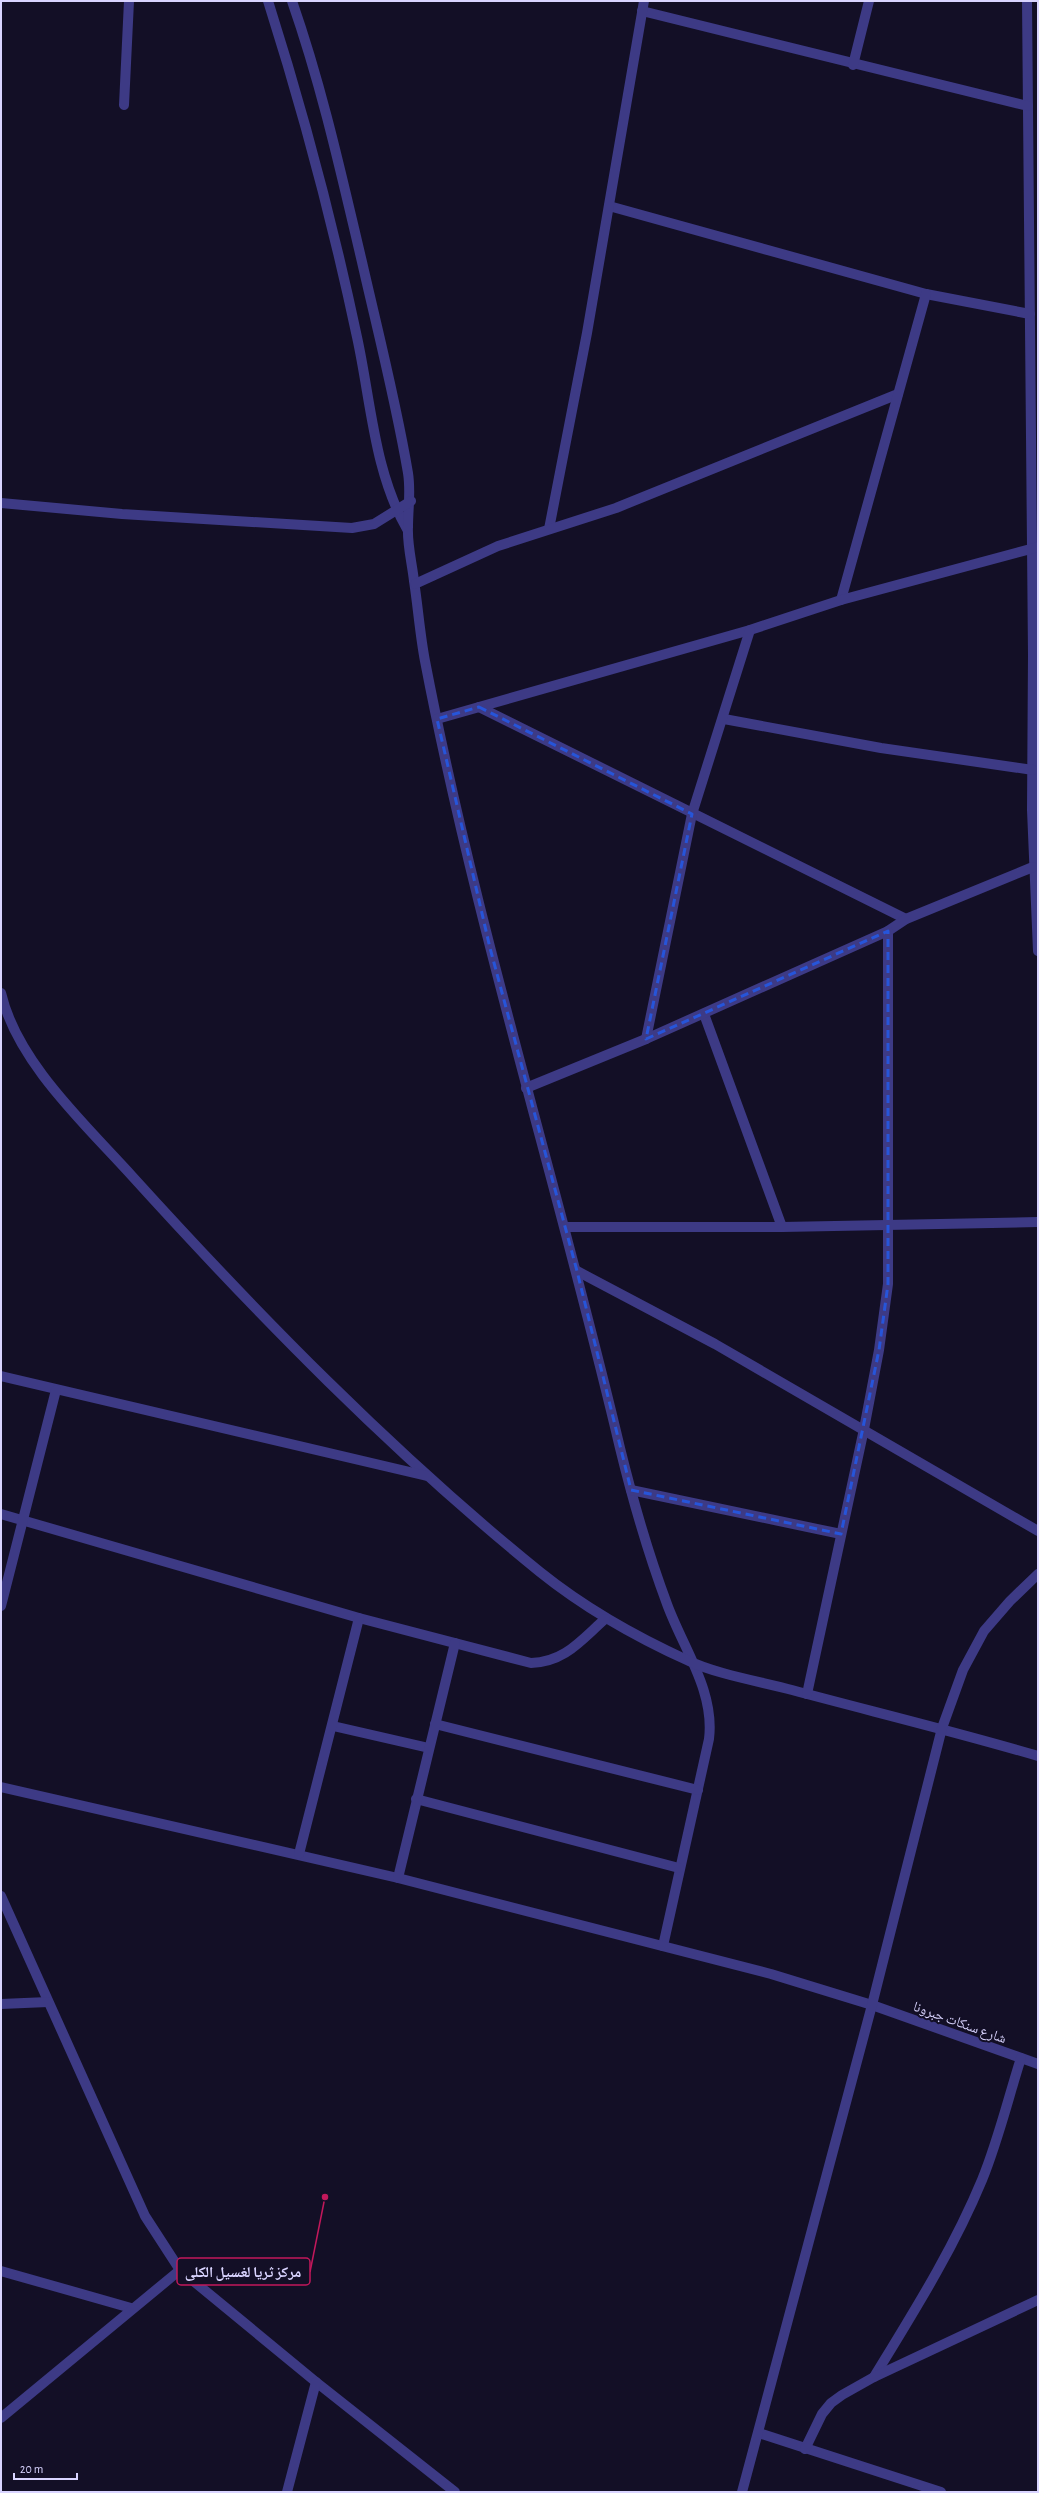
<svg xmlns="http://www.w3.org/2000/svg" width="1039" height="2493" viewBox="0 0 1039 2493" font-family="'Alegreya Sans','Noto Naskh Arabic',sans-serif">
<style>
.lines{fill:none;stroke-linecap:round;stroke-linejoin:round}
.minor{stroke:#3d3a85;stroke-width:10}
.marked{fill:none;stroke:#2655da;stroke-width:3;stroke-dasharray:8 5;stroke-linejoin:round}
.labels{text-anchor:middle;stroke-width:4;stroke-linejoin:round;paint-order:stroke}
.street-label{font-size:14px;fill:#d9d4ff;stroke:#130f26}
.leader{fill:none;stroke:#c2185b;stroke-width:1.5}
.callout-dot{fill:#c2185b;stroke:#130f26;stroke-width:1.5}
.callout{fill:#130f26;stroke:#c2185b;stroke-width:1.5}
.callout-label{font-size:15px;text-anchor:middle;font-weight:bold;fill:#d9d4ff}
</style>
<rect width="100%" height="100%" fill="#130f26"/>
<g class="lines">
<!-- minor -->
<g class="minor">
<path d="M268 1C303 111 333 224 357 337 371 401 374 472 407 529"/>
<path d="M292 1C322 87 341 173 362 262 378 332 396 402 408 473 411 492 408 508 408 527 407 544 412 563 414 581 418 607 420 635 425 661 476 927 558 1185 620 1448 633 1501 648 1553 667 1604 683 1648 715 1691 709 1739L663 1946"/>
<polyline points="1027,1 1033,655 1032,810 1038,951"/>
<polyline points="642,11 1028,106"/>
<polyline points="853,65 869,1"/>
<polyline points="124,105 129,1"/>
<polyline points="609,206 926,294 1030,314"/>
<polyline points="1,503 122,514 352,528 374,524 411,501"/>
<polyline points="549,529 587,333 644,1"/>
<polyline points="415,584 498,546 616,508 898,394"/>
<polyline points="841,600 926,294"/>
<polyline points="479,707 906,919"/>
<polyline points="437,719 750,630 841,600 1038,547"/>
<polyline points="724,719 881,748 1033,770"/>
<path d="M1 993C17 1062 85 1124 132 1176 259 1316 393 1453 540 1572 586 1609 636 1637 689 1661 716 1674 762 1682 792 1690 874 1712 957 1732 1038 1756"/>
<polyline points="704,1014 782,1227"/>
<polyline points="646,1039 692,814 750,630"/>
<polyline points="526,1088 646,1039 888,931 906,919 1033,867"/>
<polyline points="565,1227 782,1227 1038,1222"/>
<polyline points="577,1271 715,1344 1038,1531"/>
<polyline points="1,1376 427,1476"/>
<polyline points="631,1490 841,1534"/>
<path d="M1 1514 359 1618 531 1663C565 1662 581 1640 605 1619"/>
<polyline points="1,1606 56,1390"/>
<polyline points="807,1694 864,1429 879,1350 888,1284 888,931"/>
<polyline points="435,1724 698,1790"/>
<polyline points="333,1726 429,1748"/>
<polyline points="1,1787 398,1878 771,1974 872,2005 1038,2064"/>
<polyline points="416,1799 679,1868"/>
<polyline points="299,1854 359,1618"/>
<polyline points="398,1878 455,1643"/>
<polyline points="1,1896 145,2216 180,2270 316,2382 455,2492"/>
<polyline points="1,2004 48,2002"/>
<polyline points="1,2271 131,2308"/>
<path d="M874 2377C913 2313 953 2250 982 2180 998 2141 1008 2099 1021 2058"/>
<polyline points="1,2418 180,2270"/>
<polyline points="759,2433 941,2492"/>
<polyline points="805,2449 822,2414 831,2403 842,2395 874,2377 1038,2300"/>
<polyline points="287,2492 316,2382"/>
<polyline points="742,2492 872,2005 942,1728 963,1670 984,1631 1010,1601 1038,1574"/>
</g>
</g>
<!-- marked area -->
<path class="marked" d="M479 707 692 814 646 1039 888 931V1284L879 1350 841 1534 631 1490 577 1271 490 948 437 719Z"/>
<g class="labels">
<!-- street labels -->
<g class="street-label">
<text transform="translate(960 2022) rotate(20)" y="5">شارع سنكات جبرونا</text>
</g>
</g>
<!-- callouts -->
<path class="leader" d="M325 2197L310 2272"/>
<circle class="callout-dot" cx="325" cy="2197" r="4"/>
<rect class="callout" x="177" y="2258" width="133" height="27" rx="4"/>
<g class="callout-label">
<text x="243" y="2277">مركز ثريا لغسيل الكلى</text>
</g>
<!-- border -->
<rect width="1039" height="2493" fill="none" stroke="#d9d4ff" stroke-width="4"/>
<!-- scale -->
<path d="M14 2473v6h63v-6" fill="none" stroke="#d9d4ff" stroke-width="2"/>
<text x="20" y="2473" font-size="12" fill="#d9d4ff" stroke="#130f26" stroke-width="3" paint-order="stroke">20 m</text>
</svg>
